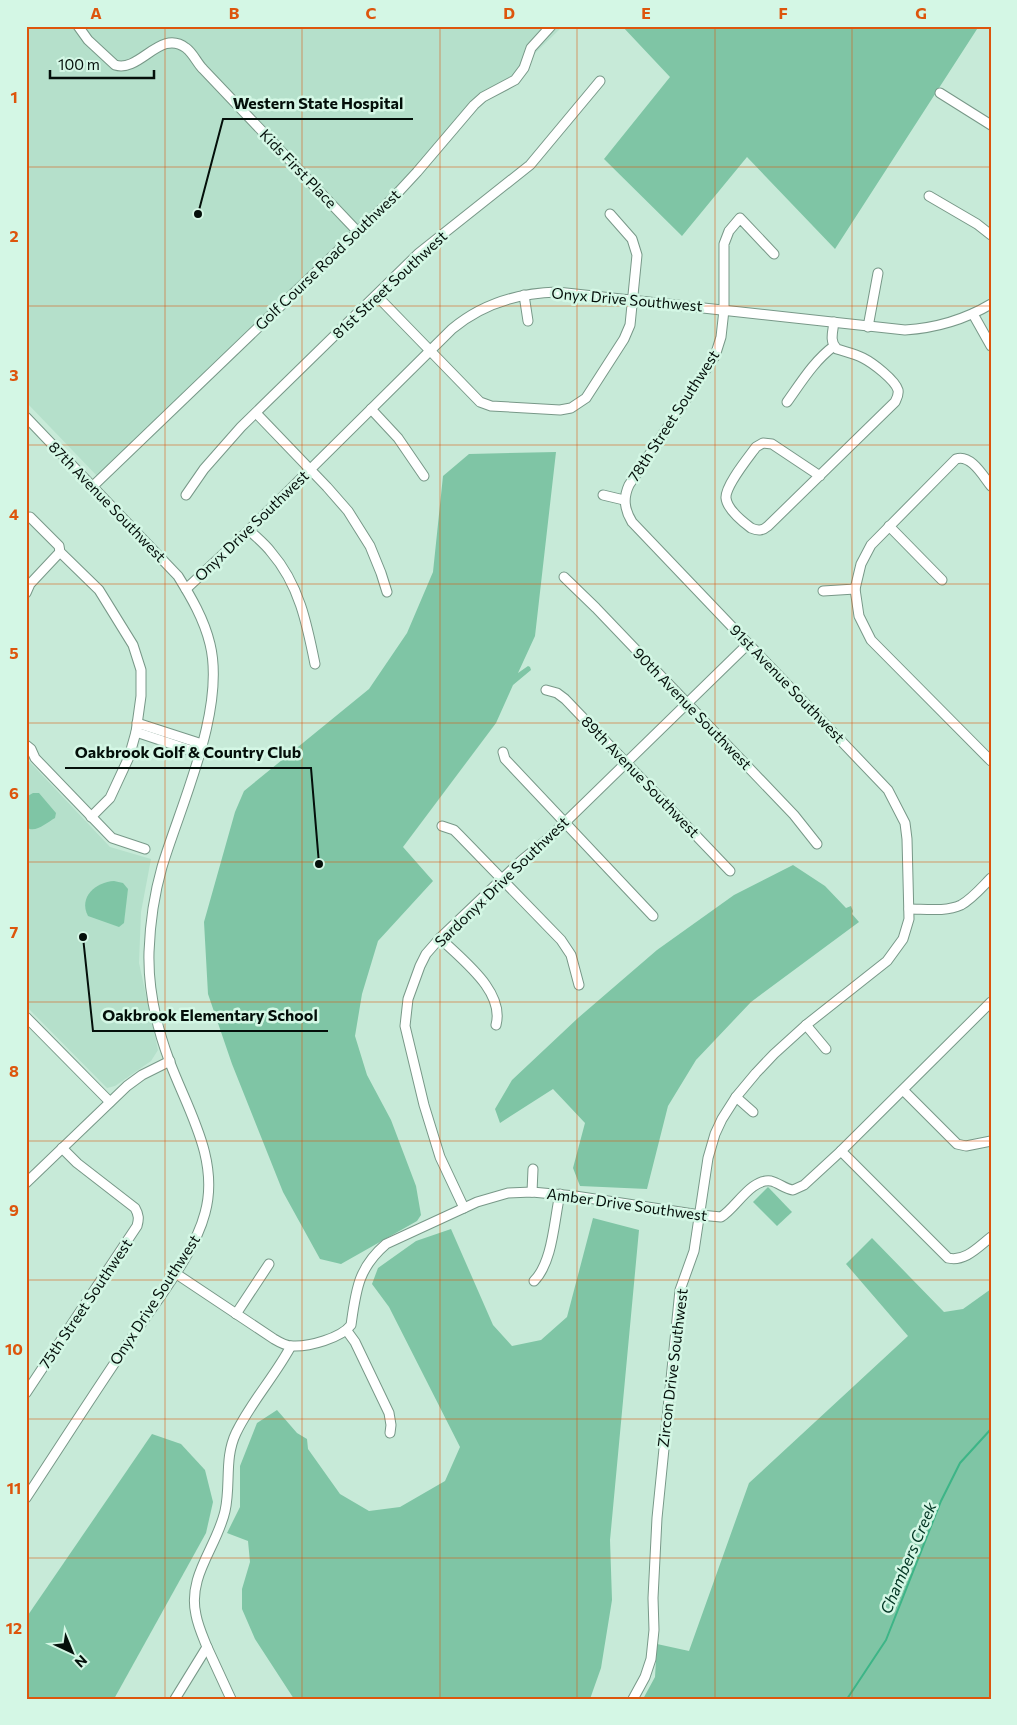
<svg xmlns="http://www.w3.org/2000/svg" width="1017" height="1725" viewBox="0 0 1017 1725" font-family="Commissioner,sans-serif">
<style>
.built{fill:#b5e0cb}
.green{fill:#7fc5a5}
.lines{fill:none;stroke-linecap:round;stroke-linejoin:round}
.stream{stroke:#3db587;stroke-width:2}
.minor-casing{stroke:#789888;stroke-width:11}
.minor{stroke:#fff;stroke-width:9}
.grid{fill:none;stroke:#dd550c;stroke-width:1;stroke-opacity:0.55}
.labels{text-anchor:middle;stroke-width:5;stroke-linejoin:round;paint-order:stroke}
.street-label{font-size:15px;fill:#040f0a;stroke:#d4f7e5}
.water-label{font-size:16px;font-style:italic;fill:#003321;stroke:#d4f7e5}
.leader{fill:none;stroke:#040f0a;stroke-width:2}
.callout-dot{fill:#040f0a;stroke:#d4f7e5;stroke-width:2}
.callout-label{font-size:16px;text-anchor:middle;font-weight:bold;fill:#040f0a;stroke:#d4f7e5;stroke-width:5;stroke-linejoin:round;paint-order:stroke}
.neatline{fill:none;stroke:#dd550c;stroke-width:2}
.grid-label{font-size:16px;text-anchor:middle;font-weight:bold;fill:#dd550c}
</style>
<rect width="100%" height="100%" fill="#c7ead8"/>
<!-- built -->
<g class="built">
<polygon points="26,26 563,26 99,478 26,402"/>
<polygon points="26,758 110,847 151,859 141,912 139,963 158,1050 151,1061 115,1086 107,1088 26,1006"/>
</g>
<!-- green -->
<g class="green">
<polygon points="622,26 979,26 835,249 747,157 682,236 604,159 670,77"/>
<polygon points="556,452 535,636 518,673 528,666 530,667 531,670 513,685 496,723 403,847 433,881 378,941 362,994 355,1036 367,1075 391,1120 416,1186 421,1215 417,1221 341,1264 320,1259 283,1192 232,1064 208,994 204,922 235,812 244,791 369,689 407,633 433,572 443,476 469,454"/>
<path d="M33 793H39L56 813 55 818C46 823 35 834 26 827V797Z"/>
<polygon points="793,865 825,886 846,908 851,906 853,911 852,914 859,922 751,1002 696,1060 668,1106 647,1189 580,1186 573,1168 585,1123 553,1089 500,1123 495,1109 512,1080 578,1018 657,950 734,895"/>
<path d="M114 881 123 883 128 889 124 923 119 927 88 916C78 897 96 882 114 881Z"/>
<polygon points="768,1187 792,1212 777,1226 753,1202"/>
<polygon points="593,1218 639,1230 610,1540 612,1600 601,1668 590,1699 294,1699 255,1639 242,1609 242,1589 250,1562 248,1541 227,1533 240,1507 240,1466 257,1423 277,1410 297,1433 307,1439 308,1449 340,1494 369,1511 400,1507 445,1481 460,1447 389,1307 372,1284 378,1268 416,1241 451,1229 493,1325 512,1346 541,1340 567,1317"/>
<polygon points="872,1238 944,1312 963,1309 991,1289 991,1699 643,1699 655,1677 657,1644 689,1651 749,1483 908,1336 846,1264"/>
<polygon points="152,1434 181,1444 205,1470 213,1502 206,1533 114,1699 26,1699 26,1618"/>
</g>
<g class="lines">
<!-- stream -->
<polyline class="stream" points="847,1699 886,1640 941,1501 960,1463 991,1429"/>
<defs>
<g id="minor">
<path d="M78 26 88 40 115 65C140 73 160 28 186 48 193 53 197 63 203 69L358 232"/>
<polyline points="940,93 991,125"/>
<polyline points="929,196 977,224 991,235"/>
<polyline points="524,295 528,321"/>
<polyline points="377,296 480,402 491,406 560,410 571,408 586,398 624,339 630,325 637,255 632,239 610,214"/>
<polyline points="973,314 991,346"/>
<polyline points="868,327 878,273"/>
<path d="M787 402C802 381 814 361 834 346"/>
<polyline points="371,409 398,438 424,476"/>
<polyline points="256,413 327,487 348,511 370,546 381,573 387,592"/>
<path d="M26 417 178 576C191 597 204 619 210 644 226 709 181 804 162 867 154 895 150 924 149 952 148 989 156 1025 169 1060 187 1109 220 1159 205 1213 195 1252 160 1296 137 1330 99 1385 63 1442 26 1498"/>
<path d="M820 476 772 444 763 443 756 447C748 458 725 486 726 498 727 509 743 522 751 528 758 531 762 531 768 526L895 402C897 398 899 395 898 390 895 380 873 363 863 358 855 354 846 352 837 349 829 342 833 331 834 322"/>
<polyline points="92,487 392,199 417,172 474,105 483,97 515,80 524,68 531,48 551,26"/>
<polyline points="186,495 204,469 241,427 419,253 530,165 600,81"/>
<polyline points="603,495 624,500"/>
<polyline points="30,517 59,546 60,552 99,590 133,645 141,670 141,696 136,732 129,757 110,798 91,817"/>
<polyline points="889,526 942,580"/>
<path d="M249 530C256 537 265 544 271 552 299 584 307 624 315 664"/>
<polyline points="564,577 596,608 794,815 817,844"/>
<path d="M186 589 249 530 452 329C482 304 519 293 557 292L905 330C936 328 964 320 991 304"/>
<polyline points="855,589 859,616 871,640 991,761"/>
<path d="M823 591 855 589 861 564 871 545 956 459C971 454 983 476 991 486"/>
<polyline points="26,593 30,584 60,552"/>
<polyline points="546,690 557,693 565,699 730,871"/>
<polyline points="137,723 202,744"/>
<polyline points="136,732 199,753"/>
<polyline points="26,745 31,749 35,758 112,838 145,849"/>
<polyline points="503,752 505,759 653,916"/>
<polyline points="442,826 454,830 460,836 561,940 571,955 579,985"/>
<path d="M909 909C925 909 946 912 961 905 972 899 982 887 991 878"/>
<path d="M440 938C462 960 505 991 496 1025"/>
<polyline points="26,1017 110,1102"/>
<polyline points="806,1025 826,1049"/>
<polyline points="903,1090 957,1144 966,1146 991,1141"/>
<polyline points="736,1097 753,1112"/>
<path d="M841 1151 948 1258C965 1262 978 1247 991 1237"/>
<polyline points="26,1183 127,1086 142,1075 170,1061"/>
<polyline points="532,1192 533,1169"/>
<polyline points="464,1208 440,1157 424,1105 405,1026 408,999 420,966 426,954 440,938 522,860 549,838 748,644"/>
<path d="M175 1273 274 1339C279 1342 286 1346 292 1346 309 1347 341 1338 351 1325 356 1290 358 1268 386 1244L477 1202 508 1193 532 1192 575 1196 700 1215 721 1217C736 1208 751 1178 771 1181 779 1183 785 1189 793 1190L804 1185 841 1151 991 1002"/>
<path d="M534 1281C553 1262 554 1220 560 1194"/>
<polyline points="236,1314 269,1264"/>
<polyline points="347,1331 355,1342 389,1413 391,1425 390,1433"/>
<path d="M26 1393 137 1226C139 1219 139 1215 135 1208L77 1163 62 1148"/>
<polyline points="207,1647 231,1699"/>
<path d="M175 1699 207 1647C203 1637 198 1626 196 1615 187 1576 217 1547 225 1511 231 1485 224 1458 236 1433 251 1402 275 1376 291 1346"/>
<path d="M633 1699 645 1677 651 1659 654 1630 653 1598 657 1518 680 1290 694 1251 708 1158 715 1134 722 1119 736 1097 756 1073 774 1054 806 1025 887 961 903 939 909 919 907 839 905 823 888 790 632 522C624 509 623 498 629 485L715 356 721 337 724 310V244L729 231 740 218 774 254"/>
</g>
</defs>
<!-- minor casing -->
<use href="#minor" class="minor-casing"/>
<!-- minor -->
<use href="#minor" class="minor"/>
</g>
<!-- grid -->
<path class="grid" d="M165 26V1699M302 26V1699M440 26V1699M577 26V1699M715 26V1699M852 26V1699M26 167H991M26 306H991M26 445H991M26 584H991M26 723H991M26 862H991M26 1002H991M26 1141H991M26 1280H991M26 1419H991M26 1558H991"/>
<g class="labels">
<!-- street labels -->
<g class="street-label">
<text transform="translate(298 169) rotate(46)" y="5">Kids First Place</text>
<text transform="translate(328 260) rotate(-44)" y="5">Golf Course Road Southwest</text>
<text transform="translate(390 285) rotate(-43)" y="5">81st Street Southwest</text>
<text transform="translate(627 300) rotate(5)" y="5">Onyx Drive Southwest</text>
<text transform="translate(674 416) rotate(-57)" y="5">78th Street Southwest</text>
<text transform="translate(107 502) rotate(46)" y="5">87th Avenue Southwest</text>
<text transform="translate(252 526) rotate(-44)" y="5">Onyx Drive Southwest</text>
<text transform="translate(787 684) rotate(46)" y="5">91st Avenue Southwest</text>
<text transform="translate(692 709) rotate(46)" y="5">90th Avenue Southwest</text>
<text transform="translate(640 777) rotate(46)" y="5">89th Avenue Southwest</text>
<text transform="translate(502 882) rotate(-44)" y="5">Sardonyx Drive Southwest</text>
<text transform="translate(627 1205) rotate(8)" y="5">Amber Drive Southwest</text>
<text transform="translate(155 1300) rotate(-57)" y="5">Onyx Drive Southwest</text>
<text transform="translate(86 1304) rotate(-56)" y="5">75th Street Southwest</text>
<text transform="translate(673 1368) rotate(-83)" y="5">Zircon Drive Southwest</text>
</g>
<!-- water labels -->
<g class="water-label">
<text transform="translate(908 1558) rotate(-67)" y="6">Chambers Creek</text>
</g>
</g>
<!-- callouts -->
<path class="leader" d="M198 214L223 119H413M319 864L311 768H65M83 937L93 1031H328"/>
<g class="callout-dot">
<circle cx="198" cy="214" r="5"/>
<circle cx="319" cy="864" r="5"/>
<circle cx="83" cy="937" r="5"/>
</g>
<g class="callout-label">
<text x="318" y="109">Western State Hospital</text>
<text x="188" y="758">Oakbrook Golf &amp; Country Club</text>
<text x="210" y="1021">Oakbrook Elementary School</text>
</g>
<!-- border -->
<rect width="1017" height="1725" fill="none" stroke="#d4f7e5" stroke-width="55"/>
<!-- north arrow -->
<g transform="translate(72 1652) rotate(136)" stroke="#d4f7e5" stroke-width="4" paint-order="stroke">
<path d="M0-4L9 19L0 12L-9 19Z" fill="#040f0a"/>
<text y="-8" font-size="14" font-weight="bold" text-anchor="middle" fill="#040f0a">N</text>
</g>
<!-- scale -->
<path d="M50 70v8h104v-8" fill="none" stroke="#040f0a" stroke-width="2.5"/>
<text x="58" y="70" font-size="15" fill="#040f0a" stroke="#d4f7e5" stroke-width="4" paint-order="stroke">100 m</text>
<rect x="28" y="28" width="962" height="1670" class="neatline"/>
<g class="grid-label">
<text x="96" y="19">A</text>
<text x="234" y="19">B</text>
<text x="371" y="19">C</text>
<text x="509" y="19">D</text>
<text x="646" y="19">E</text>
<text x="783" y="19">F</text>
<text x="921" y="19">G</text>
<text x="14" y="103">1</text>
<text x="14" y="242">2</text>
<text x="14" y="381">3</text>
<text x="14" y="520">4</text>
<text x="14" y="659">5</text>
<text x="14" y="799">6</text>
<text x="14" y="938">7</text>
<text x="14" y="1077">8</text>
<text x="14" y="1216">9</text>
<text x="14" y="1355">10</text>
<text x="14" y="1494">11</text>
<text x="14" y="1634">12</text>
</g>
</svg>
